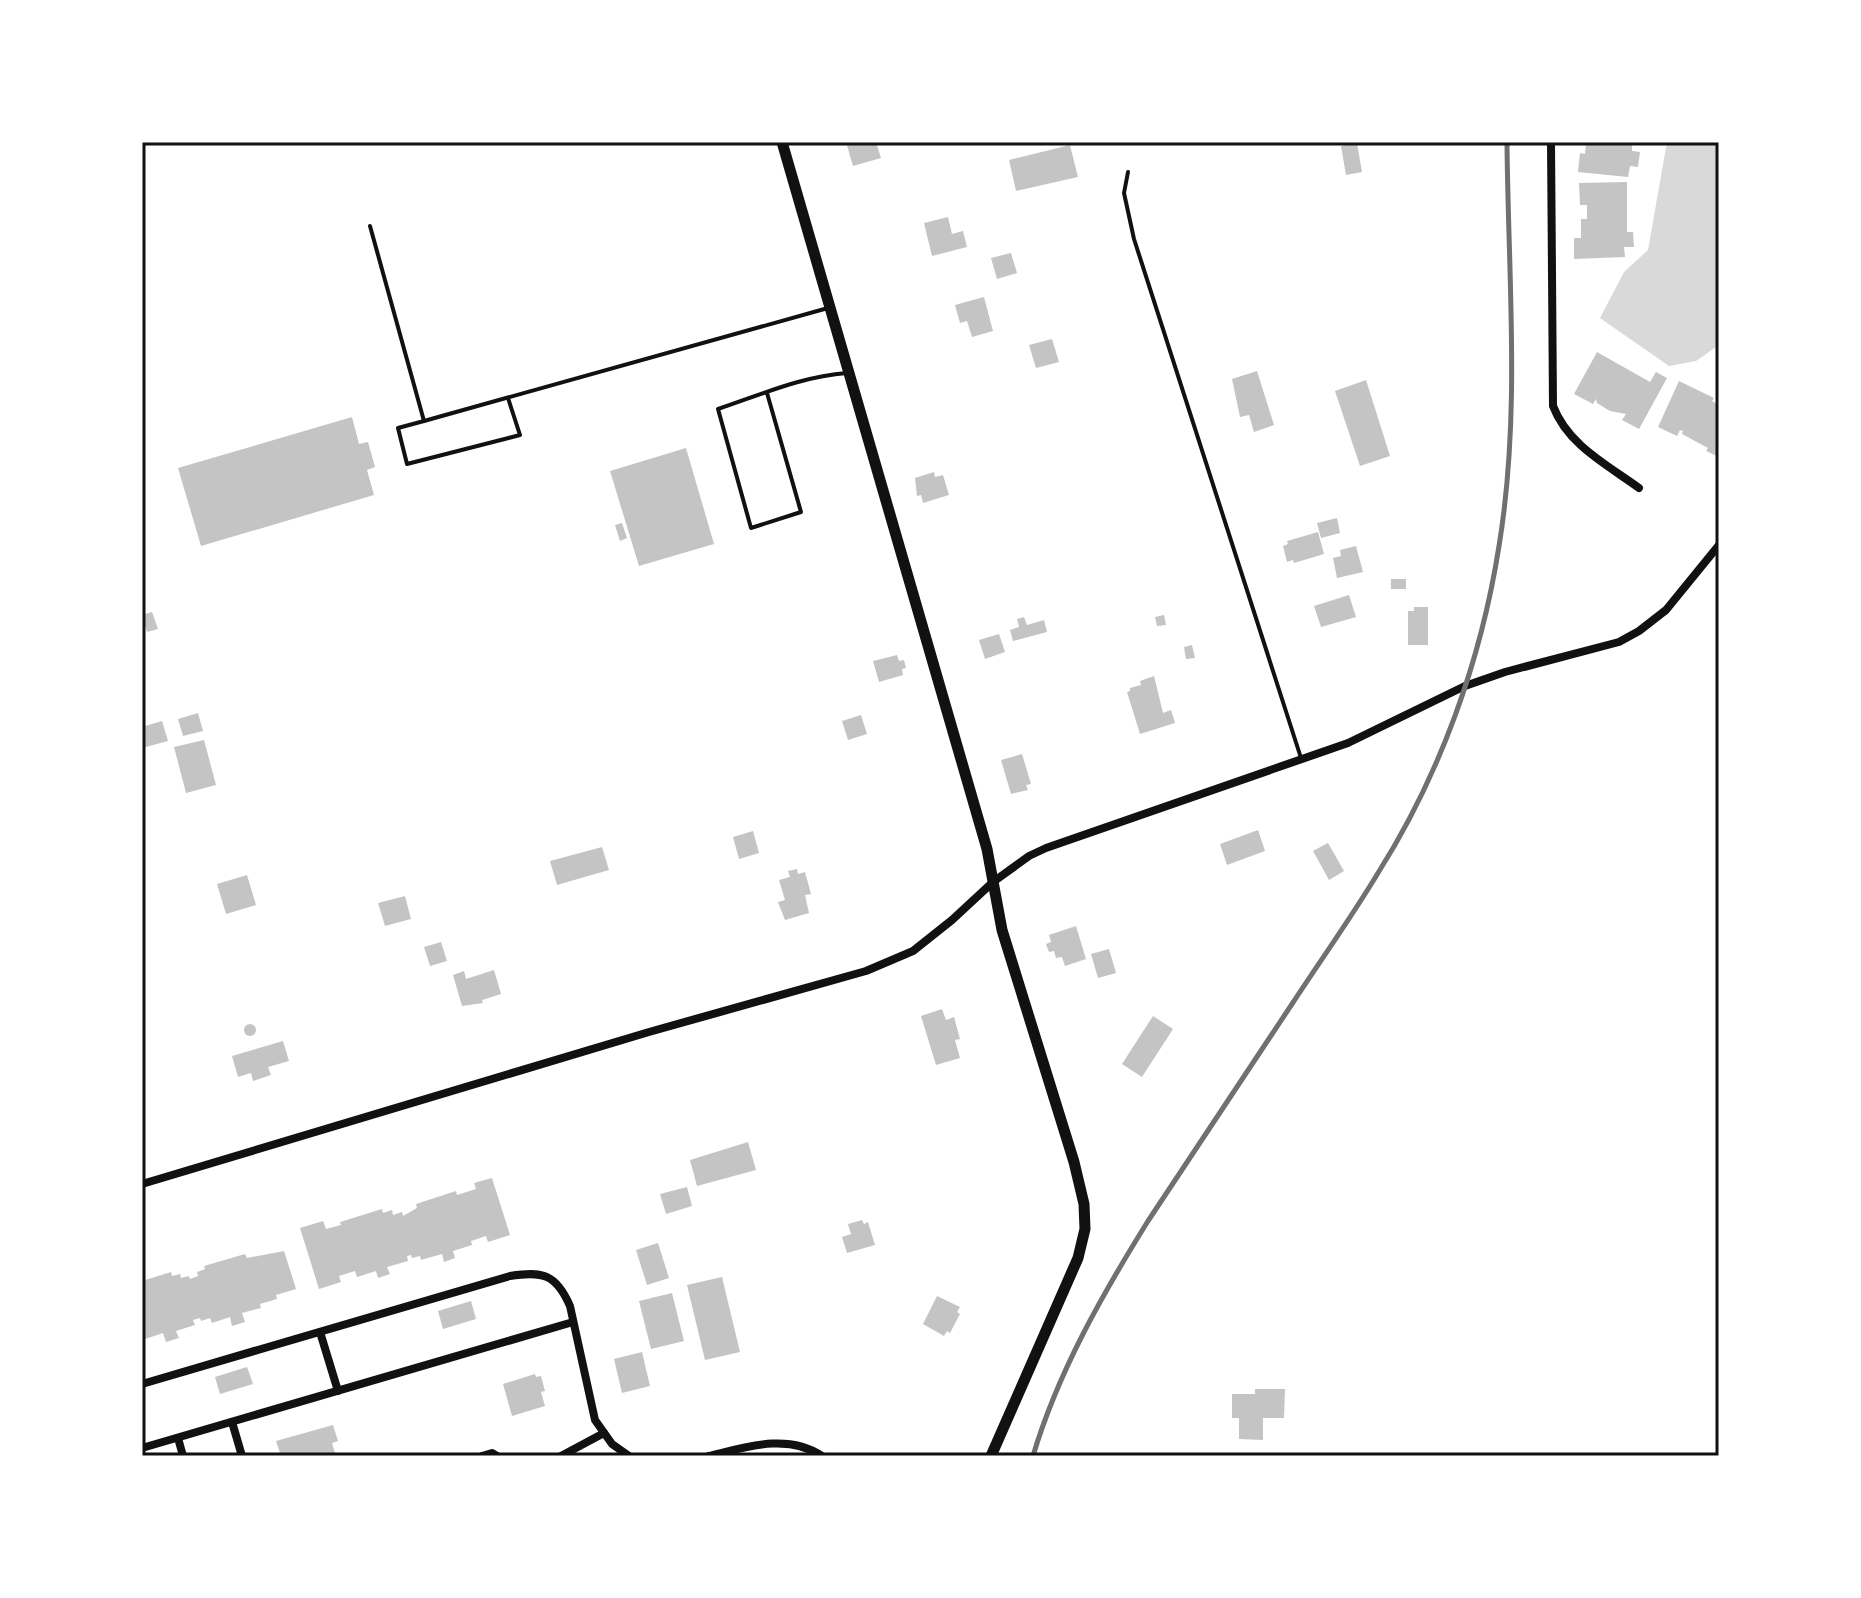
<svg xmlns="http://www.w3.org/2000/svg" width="1861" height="1598" viewBox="0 0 1861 1598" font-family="Rubik,sans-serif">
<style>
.water{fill:#d9d9d9}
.building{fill:#c4c4c4}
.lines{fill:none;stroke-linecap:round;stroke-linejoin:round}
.service{stroke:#111;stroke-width:4}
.minor{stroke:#111;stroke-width:8}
.tertiary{stroke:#111;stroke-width:11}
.rail{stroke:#707070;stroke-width:5}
.neatline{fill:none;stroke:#111;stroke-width:3}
</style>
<rect width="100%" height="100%" fill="#fff"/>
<!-- water -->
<polygon class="water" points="1667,142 1719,142 1719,345 1696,361 1669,366 1600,318 1624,272 1648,250"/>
<!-- building -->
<g class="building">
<polygon points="846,142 876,142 881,158 853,166"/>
<polygon points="1586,142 1632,142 1632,151 1640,152 1638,167 1630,166 1628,177 1578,172 1580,153 1585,154"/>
<polygon points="1357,143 1362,172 1346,175 1341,146"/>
<polygon points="1070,145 1078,177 1016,191 1009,160"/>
<polygon points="1627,182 1627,232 1633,232 1634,247 1624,247 1625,257 1574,259 1574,238 1581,238 1581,219 1587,219 1587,205 1580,205 1579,183"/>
<polygon points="948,217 952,234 963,231 967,247 932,256 924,223"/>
<polygon points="1011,253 1017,273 997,279 991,258"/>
<polygon points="984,297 993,331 972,337 967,321 960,323 955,305"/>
<polygon points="1052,339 1059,362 1036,368 1029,345"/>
<polygon points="1597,352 1650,382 1656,372 1667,378 1639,429 1622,420 1626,414 1610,411 1597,403 1596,399 1593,404 1574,394"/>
<polygon points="1257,371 1274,425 1254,432 1249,415 1240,417 1232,379"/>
<polygon points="1366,380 1390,456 1360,466 1335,391"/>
<polygon points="1679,381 1714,398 1712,401 1719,405 1719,457 1706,451 1708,448 1682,434 1683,431 1680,430 1677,436 1658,427"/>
<polygon points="352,417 359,444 368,442 375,467 367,470 374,495 201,546 178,468"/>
<polygon points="686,448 714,544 639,566 610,471"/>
<polygon points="934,472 935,477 943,475 949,495 923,503 921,495 917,496 915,478"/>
<polygon points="1337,518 1340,533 1321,538 1317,523"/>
<polygon points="622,523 627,538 620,541 615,525"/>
<polygon points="1318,532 1324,554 1294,563 1293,560 1287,562 1283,546 1288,544 1287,541"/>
<polygon points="1356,546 1363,572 1337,578 1333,558 1341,556 1340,550"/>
<rect x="1391" y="579" width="15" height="10"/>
<polygon points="1349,595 1356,617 1321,627 1314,606"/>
<polygon points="1414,607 1428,607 1428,645 1408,645 1408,611 1414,611"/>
<polygon points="152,612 158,629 147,632 142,615"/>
<polygon points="1164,615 1166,625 1157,626 1155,617"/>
<polygon points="1024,617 1027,625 1044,620 1047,632 1013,641 1010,630 1019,627 1017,619"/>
<polygon points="999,634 1005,652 985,659 979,640"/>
<polygon points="1192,645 1195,658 1186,659 1184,647"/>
<polygon points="897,655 899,661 904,660 906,668 902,669 903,675 879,682 873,661"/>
<polygon points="1154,676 1163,713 1171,710 1175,723 1140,734 1127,692 1130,691 1130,688 1141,685 1140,681"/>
<polygon points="198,713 203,731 183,736 178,719"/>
<polygon points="861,715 867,734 848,740 842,721"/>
<polygon points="162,721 168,741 142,748 142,727"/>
<polygon points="204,740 216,785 186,793 174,747"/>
<polygon points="1022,754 1031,784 1026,785 1028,790 1011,794 1001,760"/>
<polygon points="1258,830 1265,851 1227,865 1220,844"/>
<polygon points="753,831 759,853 739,859 733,837"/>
<polygon points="1328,843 1344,871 1329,880 1313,851"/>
<polygon points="602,847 609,870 557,885 550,861"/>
<polygon points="797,869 798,874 805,872 811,894 805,895 809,913 785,920 778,902 785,900 779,880 790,877 788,871"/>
<polygon points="247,875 256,905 226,914 217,884"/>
<polygon points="405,896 411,919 385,926 378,903"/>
<polygon points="1076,926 1086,959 1065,966 1062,957 1056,958 1054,951 1049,952 1046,944 1051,942 1049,935"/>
<polygon points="441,942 447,961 430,966 424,947"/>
<polygon points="1109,949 1116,973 1098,978 1091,954"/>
<polygon points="494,970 501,994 482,1000 483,1003 462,1006 453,975 464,971 466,979"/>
<polygon points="942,1009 946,1020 954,1017 960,1039 955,1040 960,1058 936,1065 921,1016"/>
<polygon points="1153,1016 1173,1029 1142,1077 1122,1064"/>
<circle cx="250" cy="1030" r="6"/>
<polygon points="283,1041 289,1061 268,1067 271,1075 253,1081 251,1073 238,1077 232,1056"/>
<polygon points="748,1142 756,1170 697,1186 690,1160"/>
<polygon points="492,1178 510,1235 488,1242 486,1236 471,1241 472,1245 453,1251 455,1258 444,1262 442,1254 421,1260 420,1256 412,1258 411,1255 407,1256 408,1261 387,1267 390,1274 378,1278 376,1271 357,1277 355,1271 339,1276 341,1282 319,1289 300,1228 323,1221 326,1229 341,1225 340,1222 382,1209 383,1213 392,1210 393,1215 402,1212 403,1216 417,1208 416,1204 456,1191 457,1195 476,1189 474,1183"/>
<polygon points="687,1187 692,1206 666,1214 660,1194"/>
<polygon points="862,1220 864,1224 868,1222 875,1245 847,1253 842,1237 851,1234 848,1224"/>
<polygon points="658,1243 669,1278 647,1285 636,1250"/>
<polygon points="284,1251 296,1289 276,1295 277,1299 260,1304 261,1308 242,1313 245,1322 232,1326 230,1317 212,1323 210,1318 201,1321 200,1318 193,1320 195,1325 176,1331 179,1338 166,1342 163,1333 145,1339 142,1334 142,1281 171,1272 172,1276 180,1274 181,1278 189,1276 190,1279 198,1276 197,1272 205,1269 204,1266 245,1254 247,1258"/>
<polygon points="722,1277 740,1352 705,1360 687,1285"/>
<polygon points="672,1293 684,1341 651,1349 639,1301"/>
<polygon points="937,1296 960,1307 957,1312 960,1314 950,1333 947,1331 944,1336 923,1324"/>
<polygon points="471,1301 476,1319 443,1329 438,1311"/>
<polygon points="642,1352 650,1386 622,1393 614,1359"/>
<polygon points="247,1367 253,1384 220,1394 215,1377"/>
<polygon points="535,1374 536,1377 541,1376 545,1391 541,1392 545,1406 512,1416 503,1384"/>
<polygon points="1255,1389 1285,1389 1284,1418 1263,1418 1263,1440 1239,1439 1239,1418 1232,1418 1232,1394 1255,1394"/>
<polygon points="333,1425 338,1441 332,1443 336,1456 281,1456 276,1441"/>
</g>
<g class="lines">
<!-- service -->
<g class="service">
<polyline points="1128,172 1124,193 1134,239 1301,758"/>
<polyline points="370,226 424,421 828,308"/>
<path d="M767 393 801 512 751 528 718 409C760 395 803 376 847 373"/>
<polyline points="424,421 398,428 407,464 520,435 508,398"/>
</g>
<!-- minor -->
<g class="minor">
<path d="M1551 142 1553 406C1568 445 1606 464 1639 488"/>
<polyline points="142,1184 649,1032 866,971 913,951 952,920 993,882 1029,856 1046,848 1348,743 1465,686 1505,672 1619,642 1639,631 1666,610 1719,545"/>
<polyline points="320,1332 338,1391"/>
<path d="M142 1384 510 1276C543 1271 556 1274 570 1306L595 1420 612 1444 629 1456"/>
<polyline points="232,1422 242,1456"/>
<polyline points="178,1438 183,1456"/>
<polyline points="142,1448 573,1322"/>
<polyline points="482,1456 492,1453 497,1456"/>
<polyline points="561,1456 604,1433"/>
<path d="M709 1456C746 1447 788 1433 822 1456"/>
</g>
<!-- tertiary -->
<polyline class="tertiary" points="782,142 987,849 1002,930 1074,1162 1084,1204 1085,1229 1078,1258 991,1456"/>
<!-- rail -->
<path class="rail" d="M1033 1456C1058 1372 1102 1295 1148 1221 1196 1149 1244 1077 1292 1004 1320 961 1351 918 1378 873 1440 775 1481 661 1499 546 1521 413 1508 276 1507 142"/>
</g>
<!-- border -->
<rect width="1861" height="1598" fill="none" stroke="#ffffff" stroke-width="288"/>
<rect x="144" y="144" width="1573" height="1310" class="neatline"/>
</svg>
